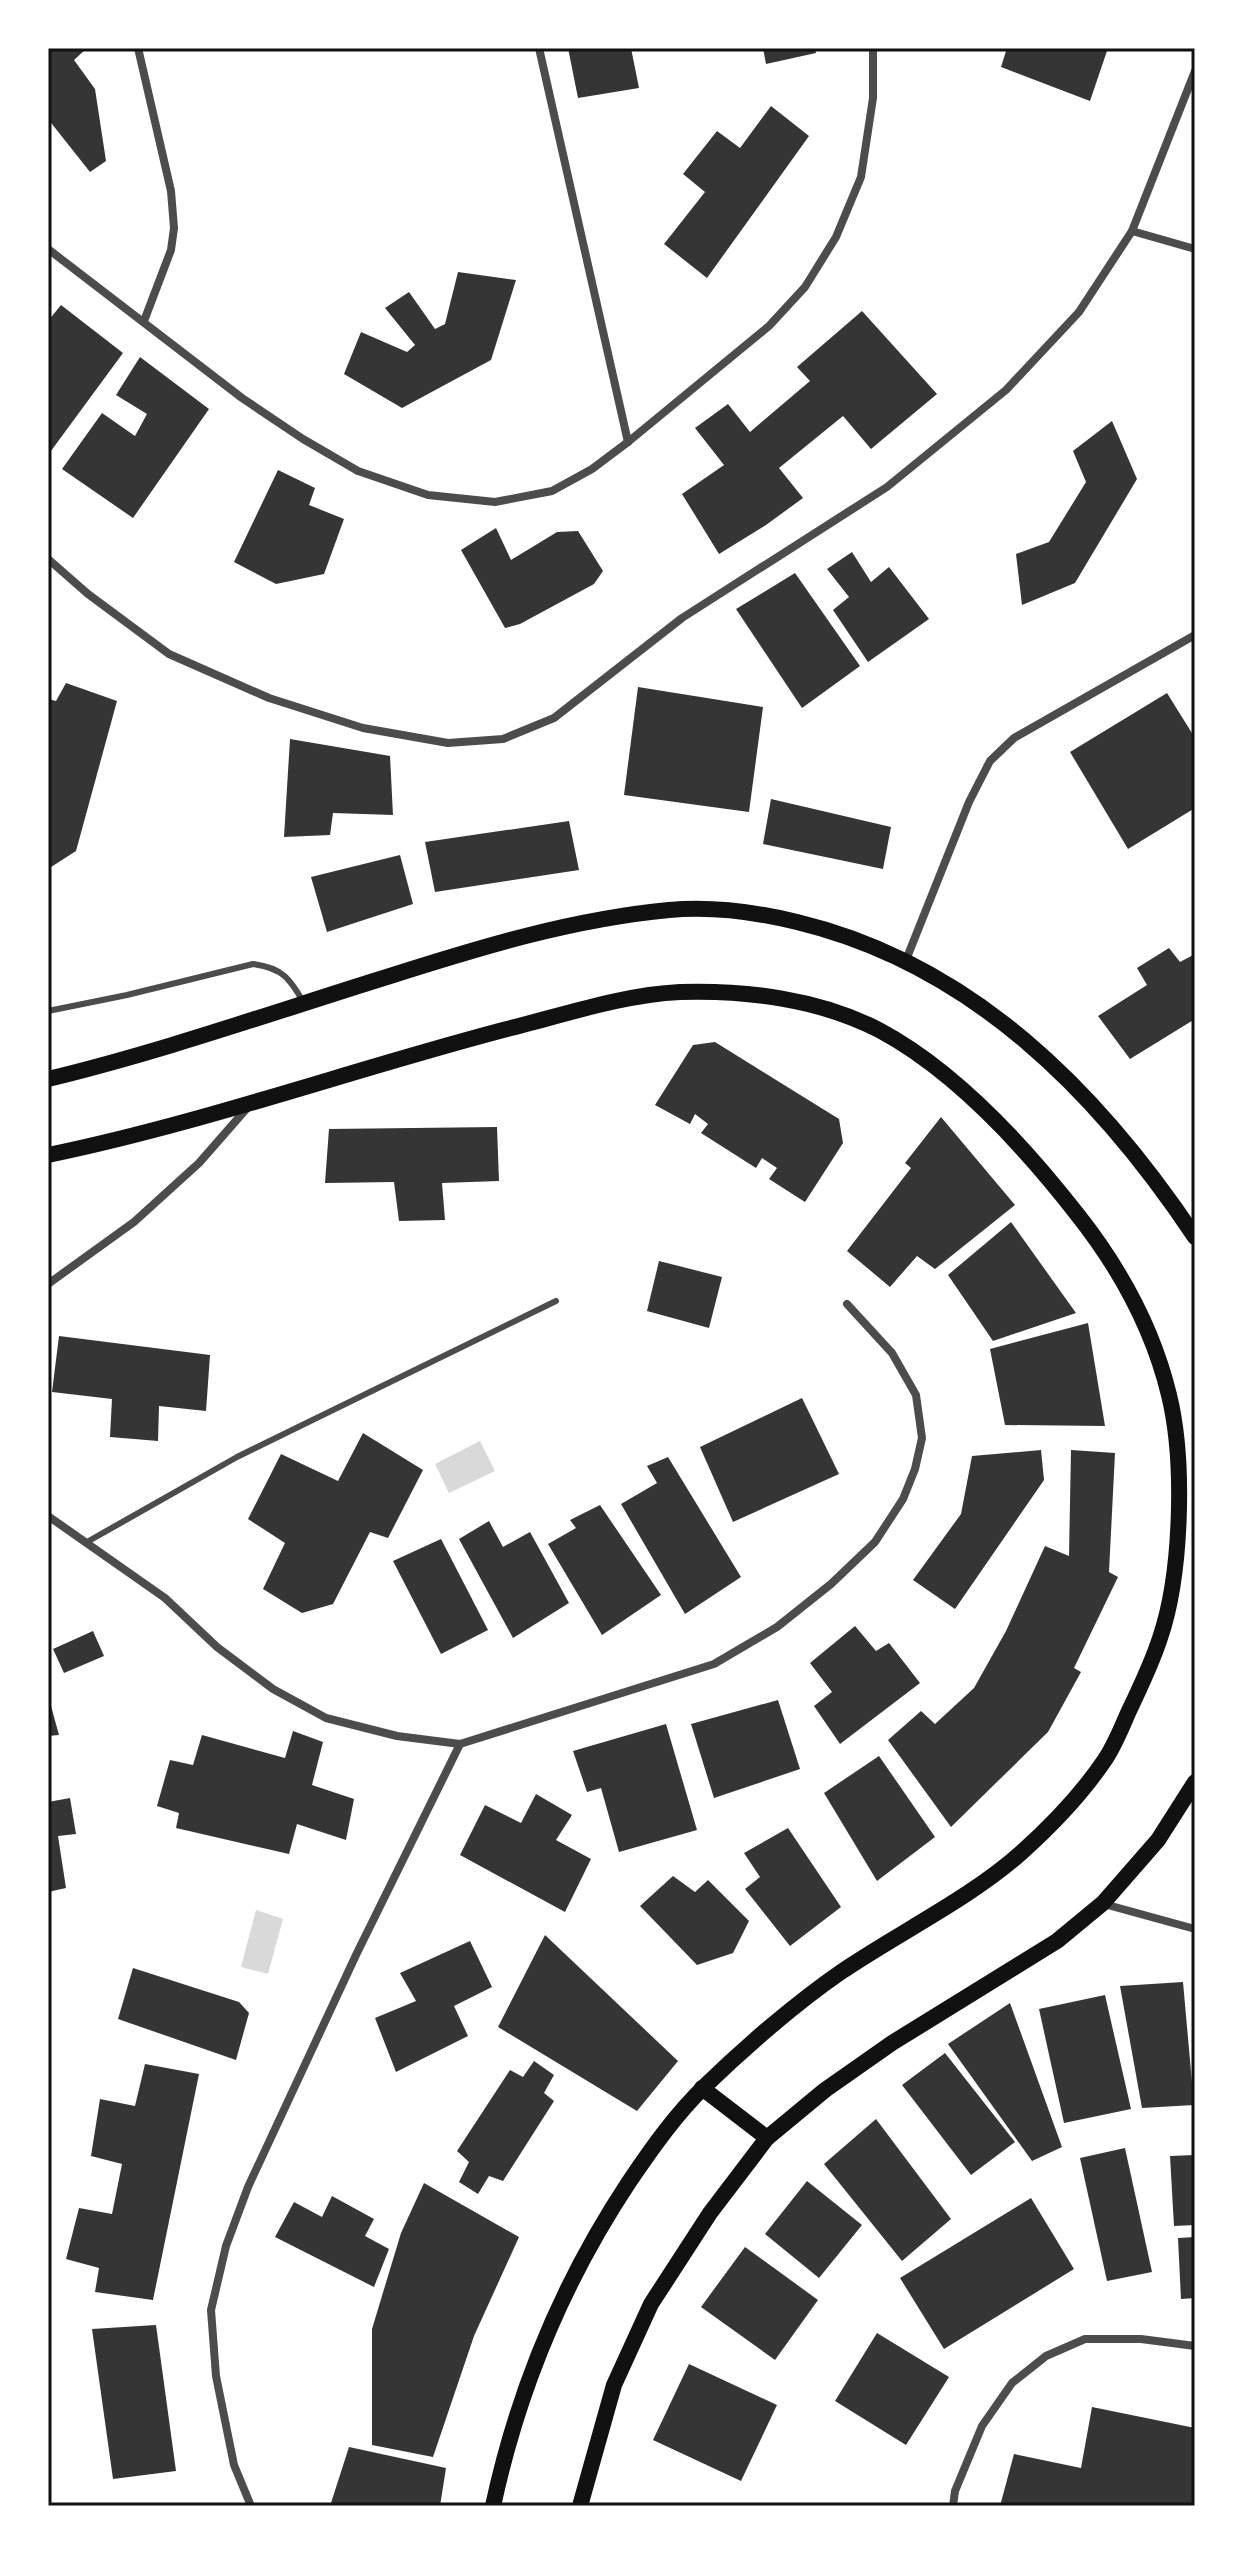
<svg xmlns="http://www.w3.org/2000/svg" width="1243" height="2554" viewBox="0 0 1243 2554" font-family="Arial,sans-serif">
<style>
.water{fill:#d9d9d9}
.building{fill:#353535}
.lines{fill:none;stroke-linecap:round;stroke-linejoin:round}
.service{stroke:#4c4c4c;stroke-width:6}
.minor{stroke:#4c4c4c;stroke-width:8}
.secondary{stroke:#111;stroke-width:16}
.neatline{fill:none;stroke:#111;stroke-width:3}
</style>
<rect width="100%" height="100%" fill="#fff"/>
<!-- water -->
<g class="water">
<polygon points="480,1441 495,1471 449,1493 435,1464"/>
<polygon points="256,1910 283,1919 268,1974 241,1967"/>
</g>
<!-- building -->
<g class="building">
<polygon points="48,48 87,48 74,60 95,89 106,161 90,172 48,119"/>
<polygon points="568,48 631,48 639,88 578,98"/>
<polygon points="763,48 815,48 816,53 766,64"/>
<polygon points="1007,48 1108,48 1090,101 1001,67"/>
<polygon points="771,106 809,136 707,278 664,244 705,192 683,174 717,131 740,148"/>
<polygon points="458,272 516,280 491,360 402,408 344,374 361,332 407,352 415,345 385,308 409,292 435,329 445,324"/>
<polygon points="61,305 123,353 48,455 48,321"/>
<polygon points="862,311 937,394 871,449 843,416 779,468 803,498 766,525 719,554 682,494 724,465 695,428 728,404 750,432 810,381 797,367"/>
<polygon points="140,357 209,409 133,518 62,469 102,413 135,436 147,414 116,395"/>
<polygon points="1112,421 1137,479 1075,583 1022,605 1016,554 1049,542 1086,482 1073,451"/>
<polygon points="278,470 315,488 309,505 344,519 324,574 276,584 234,562"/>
<polygon points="496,528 511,560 557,532 578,531 603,571 594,584 520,624 505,628 461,550"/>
<polygon points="852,552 871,582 889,567 929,619 868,662 833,610 849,597 827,569"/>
<polygon points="795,573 860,666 802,708 736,609"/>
<polygon points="66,683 117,701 76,851 48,869 48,699 56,701"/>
<polygon points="638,687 763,707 749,812 624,795"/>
<polygon points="1167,693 1195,738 1195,808 1128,849 1070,752"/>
<polygon points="290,739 390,756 393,815 333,813 330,835 284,837"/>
<polygon points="771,799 891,827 883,869 763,844"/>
<polygon points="569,821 579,870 435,892 425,842"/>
<polygon points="400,855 413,904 327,932 311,877"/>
<polygon points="1169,948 1180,962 1195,954 1195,1019 1130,1059 1098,1016 1147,985 1137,968"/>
<polygon points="715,1042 839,1119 843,1143 805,1202 769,1179 777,1168 762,1158 756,1168 701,1133 708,1124 695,1114 690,1124 655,1105 693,1045"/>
<polygon points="941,1117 1015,1205 935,1269 917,1256 890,1287 847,1251 911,1168 905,1163"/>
<polygon points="497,1127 499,1181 442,1183 445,1220 399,1221 394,1182 325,1183 329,1129"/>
<polygon points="1011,1222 1076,1313 993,1341 948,1275"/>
<polygon points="659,1261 722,1277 709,1328 647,1311"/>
<polygon points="1088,1323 1105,1426 1005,1425 990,1349"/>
<polygon points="59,1336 210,1355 206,1411 159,1406 158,1441 110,1437 112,1399 52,1392"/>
<polygon points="802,1398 839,1474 733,1522 700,1447"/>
<polygon points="363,1433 423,1470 388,1538 370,1532 333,1604 302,1613 263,1589 285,1543 248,1519 281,1454 338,1481"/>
<polygon points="1041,1450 1044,1480 955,1609 913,1580 961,1514 972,1456"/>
<polygon points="1071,1450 1115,1453 1109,1572 1118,1577 1074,1668 1081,1672 1048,1732 951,1827 888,1740 921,1711 935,1724 974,1688 1006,1631 1045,1546 1069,1556"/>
<polygon points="668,1457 741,1577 685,1614 621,1504 657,1483 647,1466"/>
<polygon points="600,1505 661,1595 602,1635 548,1544 576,1528 570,1520"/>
<polygon points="489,1521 503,1547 530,1532 569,1603 513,1638 459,1539"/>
<polygon points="441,1539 488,1630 441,1654 393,1561"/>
<polygon points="855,1626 876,1651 889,1643 920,1683 840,1744 814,1706 832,1692 810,1663"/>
<polygon points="93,1631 104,1656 64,1673 53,1649"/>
<polygon points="778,1700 800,1769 714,1798 691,1724"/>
<polygon points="48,1706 51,1706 59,1735 48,1736"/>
<polygon points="666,1724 697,1830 619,1852 601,1788 587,1792 573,1751"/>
<polygon points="293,1731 323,1742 312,1785 354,1799 346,1840 297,1824 289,1854 176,1828 179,1813 157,1806 170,1760 193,1765 202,1735 285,1758"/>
<polygon points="879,1756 935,1837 877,1881 824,1793"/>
<polygon points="536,1794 572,1815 556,1840 591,1859 565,1912 460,1855 485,1805 521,1823"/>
<polygon points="70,1798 76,1834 58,1836 66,1888 48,1892 48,1802"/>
<polygon points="788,1828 841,1907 790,1946 745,1889 760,1877 744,1853"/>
<polygon points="673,1876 695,1892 708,1880 749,1921 733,1953 697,1965 640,1906"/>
<polygon points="545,1935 678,2061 637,2111 498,2027"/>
<polygon points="470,1941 492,1987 454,2006 468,2036 396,2072 375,2018 416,2001 400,1973"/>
<polygon points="133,1968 239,2002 249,2013 236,2060 118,2019"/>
<polygon points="1183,1982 1194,2105 1142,2108 1120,1986"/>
<polygon points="1105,1995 1131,2109 1064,2123 1039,2009"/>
<polygon points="1010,2003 1062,2147 1032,2161 948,2044"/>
<polygon points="945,2053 1015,2142 971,2175 902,2085"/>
<polygon points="534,2061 554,2075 544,2093 554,2101 503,2181 489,2176 478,2194 459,2182 469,2162 457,2151 510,2070 523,2077"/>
<polygon points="145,2064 199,2074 153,2300 95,2292 99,2268 66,2259 79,2208 112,2214 122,2164 91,2156 100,2099 135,2106"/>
<polygon points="876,2119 951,2219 902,2261 824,2164"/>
<polygon points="1125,2148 1152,2272 1107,2281 1080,2158"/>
<polygon points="1195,2155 1195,2225 1174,2226 1170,2156"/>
<polygon points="807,2181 862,2225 819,2278 765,2234"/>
<polygon points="424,2183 519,2237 474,2336 433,2457 372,2445 372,2329 401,2233"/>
<polygon points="332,2196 374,2219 365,2236 389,2249 374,2287 275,2237 294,2202 322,2217"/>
<polygon points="1031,2198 1074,2269 944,2349 900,2278"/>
<polygon points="1195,2237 1195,2298 1181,2299 1178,2238"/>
<polygon points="745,2247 818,2300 775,2360 701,2307"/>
<polygon points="156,2325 176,2471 113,2479 92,2329"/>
<polygon points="877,2333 949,2377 906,2445 835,2401"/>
<polygon points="689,2364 777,2405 741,2481 653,2440"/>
<polygon points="1092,2407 1195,2428 1195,2506 1000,2506 1014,2454 1081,2468"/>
<polygon points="349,2447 446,2468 440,2506 330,2506"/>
</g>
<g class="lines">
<!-- service -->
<g class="service">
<path d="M48 1011 127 995 253 964C283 968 290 979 304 1003"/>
<polyline points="87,1542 237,1457 556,1301"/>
</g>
<!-- minor -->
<g class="minor">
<polyline points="138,48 171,191 174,228 171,250 144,321"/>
<polyline points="539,48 628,442"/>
<polyline points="1132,231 1195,249"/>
<polyline points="48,249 242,398 303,439 358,471 428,495 495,502 552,491 592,469 628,442 769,326 805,287 836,237 861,177 873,98 873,48"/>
<polyline points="48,559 88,594 169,654 269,698 363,728 448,743 503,739 554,718 682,618 887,487 1006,390 1079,312 1132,231 1195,71"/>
<polyline points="906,960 969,802 990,761 1014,738 1195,635"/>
<polyline points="48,1284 134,1222 199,1163 248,1107"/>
<polyline points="48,1516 165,1598 217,1647 273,1689 326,1718 397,1736 460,1744 714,1664 777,1627 831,1584 875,1542 903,1499 915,1469 922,1438 916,1395 892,1353 847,1304"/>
<polyline points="1104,1904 1195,1929"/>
<polyline points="251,2506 234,2465 216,2376 211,2310 226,2246 248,2187 356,1955 460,1744"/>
<polyline points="953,2506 955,2491 982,2426 1012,2383 1046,2356 1085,2339 1141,2339 1195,2346"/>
</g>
<!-- secondary -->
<g class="secondary">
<path d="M48 1079C164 1051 277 1011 390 976 481 947 573 919 669 910 711 906 756 912 797 922 972 964 1098 1092 1195 1237"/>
<path d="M48 1155C203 1123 354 1069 507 1029 564 1015 621 995 680 992 746 990 819 999 879 1030 956 1071 1024 1146 1077 1214 1119 1267 1153 1329 1169 1395 1185 1460 1182 1574 1160 1638 1152 1663 1140 1688 1128 1713 1121 1729 1114 1747 1104 1761 1081 1795 1052 1825 1022 1852 971 1898 898 1933 841 1972 796 2003 744 2048 705 2086 676 2114 652 2148 629 2182 564 2280 518 2390 493 2506"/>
<polyline points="702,2088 767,2138"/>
<polyline points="580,2506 614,2385 651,2304 710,2213 767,2138 825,2090 892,2043 1057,1941 1103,1903 1158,1840 1195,1782"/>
</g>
</g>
<!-- border -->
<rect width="1243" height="2554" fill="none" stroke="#ffffff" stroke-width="100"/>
<rect x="50" y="50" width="1143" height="2454" class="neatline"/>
</svg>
